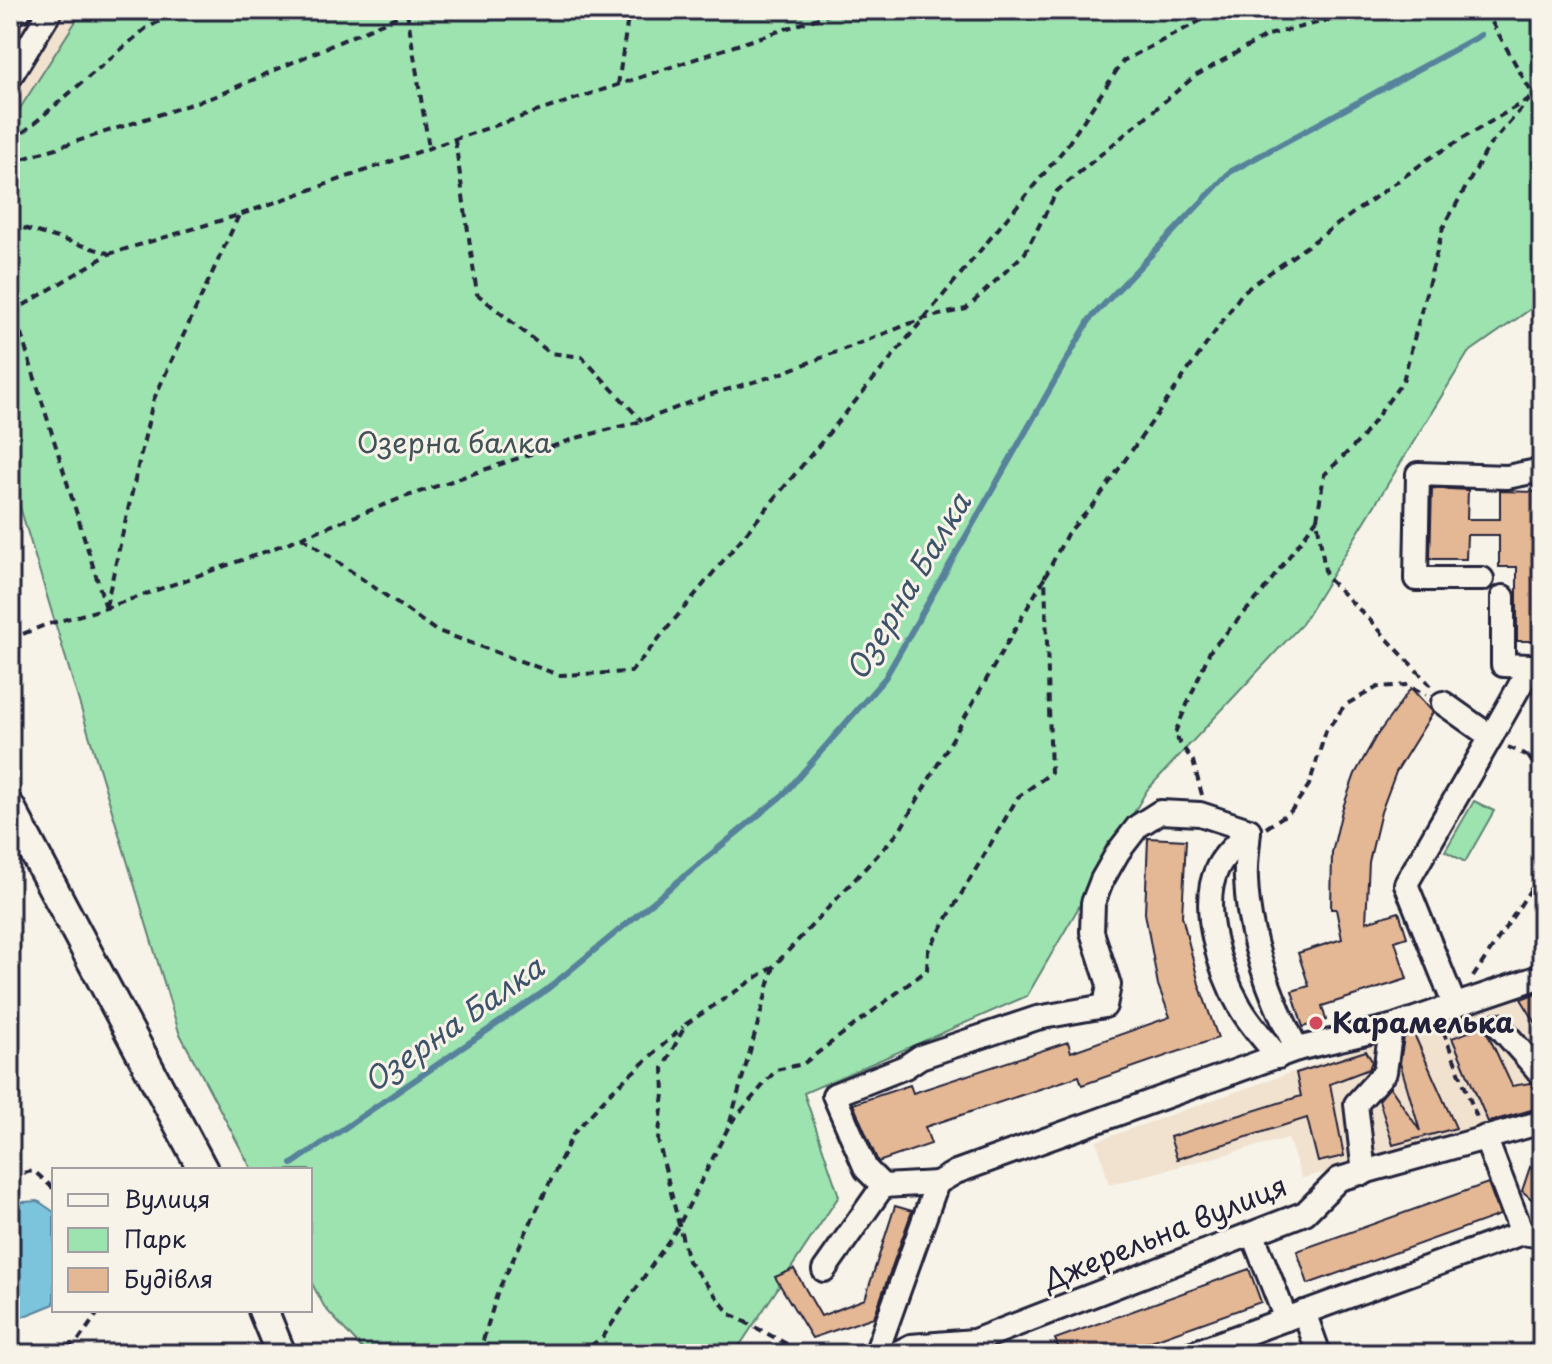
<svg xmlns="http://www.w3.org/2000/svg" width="1552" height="1364" viewBox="0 0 1552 1364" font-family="'Playpen Sans',sans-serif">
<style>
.built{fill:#f1e1cf}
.green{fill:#9de3af;stroke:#608275;stroke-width:2}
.water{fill:#7bc4db;stroke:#57839b;stroke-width:2}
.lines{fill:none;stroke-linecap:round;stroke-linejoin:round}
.stream{stroke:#57839b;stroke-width:6}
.building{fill:#e4b795;stroke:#22223b;stroke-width:2}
.minor-casing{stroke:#22223b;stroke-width:28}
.major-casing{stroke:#22223b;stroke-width:34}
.path{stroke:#22223b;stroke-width:4;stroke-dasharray:8 6;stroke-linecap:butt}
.minor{stroke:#f7f3e8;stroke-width:22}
.major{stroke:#f7f3e8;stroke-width:28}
.poi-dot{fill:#d1495b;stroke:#f7f3e8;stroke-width:3}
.labels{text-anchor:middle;stroke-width:6;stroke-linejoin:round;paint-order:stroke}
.park-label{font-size:28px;fill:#415258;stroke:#f7f3e8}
.poi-label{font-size:28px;font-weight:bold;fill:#22223b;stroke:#f7f3e8;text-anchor:start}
.street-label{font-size:28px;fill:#22223b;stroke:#f7f3e8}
.water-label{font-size:30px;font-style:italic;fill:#3d536b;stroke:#f7f3e8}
</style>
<rect width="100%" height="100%" fill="#f7f3e8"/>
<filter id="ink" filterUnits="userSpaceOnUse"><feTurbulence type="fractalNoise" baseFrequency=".0125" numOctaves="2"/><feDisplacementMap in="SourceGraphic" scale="16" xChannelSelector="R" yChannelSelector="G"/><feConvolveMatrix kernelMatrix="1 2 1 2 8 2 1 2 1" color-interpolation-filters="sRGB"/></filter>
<g filter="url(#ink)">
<!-- built -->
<g class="built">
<polygon points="10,10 83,10 10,124"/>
<polygon points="1542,984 1542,1115 1382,1159 1302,1178 1288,1138 1109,1185 1097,1141"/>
</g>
<!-- green -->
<g class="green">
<polygon points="83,10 1542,10 1542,301 1468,353 1302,624 1147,790 1027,996 804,1093 839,1196 740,1345 723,1354 367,1354 325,1308 310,1280 310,1170 252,1170 179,1032 10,474 10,124"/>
<polygon points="1474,801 1494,811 1465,862 1445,851"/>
</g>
<!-- water -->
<polygon class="water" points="38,1201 54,1212 54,1304 10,1322 10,1203"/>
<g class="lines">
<!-- stream -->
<g class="stream">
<polyline points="1516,16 1527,10"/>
<polyline points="292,1164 545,991 784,794 885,678 1090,319 1230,172 1481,35"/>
</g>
</g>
<!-- building -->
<g class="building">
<polygon points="1432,488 1468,490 1467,519 1500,519 1500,491 1539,492 1538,568 1542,568 1542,641 1517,641 1517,567 1499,567 1499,535 1467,535 1466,559 1430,559"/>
<polygon points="1411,688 1433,712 1396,772 1381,812 1369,862 1366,922 1399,912 1407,937 1395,941 1407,979 1322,1006 1326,1020 1303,1027 1292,991 1309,986 1298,953 1342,939 1336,909 1331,909 1332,853 1342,810 1355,774 1375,738"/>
<polygon points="1148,838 1186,840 1182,916 1199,984 1218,1038 1082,1085 1079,1076 925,1127 931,1144 878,1162 853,1104 910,1085 913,1093 1068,1042 1071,1052 1170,1017 1158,985 1145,913"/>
<polygon points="1542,991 1542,1033 1521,999"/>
<polygon points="1484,1026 1512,1086 1530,1083 1540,1089 1542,1107 1488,1122 1452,1038"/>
<polygon points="1414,1034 1456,1128 1393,1145 1379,1100 1390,1087 1420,1131 1400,1063 1404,1037"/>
<polygon points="1366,1051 1372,1061 1369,1069 1330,1084 1344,1156 1318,1162 1307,1118 1177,1159 1170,1137 1301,1096 1296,1073"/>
<polygon points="1530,1167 1542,1177 1542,1208 1522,1191"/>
<polygon points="1488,1183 1500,1215 1308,1284 1297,1251"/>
<polygon points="895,1206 912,1211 874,1317 812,1338 775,1277 794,1269 821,1316 865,1299"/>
<polygon points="1249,1269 1261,1302 1115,1354 1061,1354 1055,1339"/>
</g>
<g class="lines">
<defs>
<g id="minor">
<polyline points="10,14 20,10"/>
<polyline points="10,77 51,10"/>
<polyline points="1482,579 1416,579 1418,474 1507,477 1542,470"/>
<polyline points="1503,597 1503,665 1531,666"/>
<polyline points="1443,703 1491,737 1406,884 1455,1006"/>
<polyline points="1491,737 1531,666 1542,667"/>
<path d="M1249 830C1239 842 1223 855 1217 869 1199 907 1220 972 1240 1007 1250 1025 1266 1041 1278 1057"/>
<polyline points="1498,1025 1542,1075"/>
<polyline points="1485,1137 1522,1233 1542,1236"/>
<polyline points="1364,1173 1356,1104 1385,1072 1391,1027"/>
<path d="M937 1183 883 1186 866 1169 834 1095 905 1067 920 1057 1037 1018 1105 1006 1109 985 1092 932 1093 903 1102 880 1118 852 1138 826 1160 812 1200 814 1249 830C1248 846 1245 863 1246 879 1248 939 1270 997 1297 1049"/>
<polyline points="1253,1235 1286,1319"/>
<polyline points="824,1270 883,1186"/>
<polyline points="1304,1312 1319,1354"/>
<polyline points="876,1354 937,1183 956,1172 1297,1049 1391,1027 1542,976"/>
<polyline points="895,1354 911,1346 974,1341 1305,1213 1339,1179 1542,1122"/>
<polyline points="1190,1354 1522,1233"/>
<polyline points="1540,1354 1542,1349"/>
</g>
<g id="major">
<polyline points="10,807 203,1170"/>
<polyline points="263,1310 281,1354"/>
</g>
</defs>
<!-- minor casing -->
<use href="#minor" class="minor-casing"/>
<!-- major casing -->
<use href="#major" class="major-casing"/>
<!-- path -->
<g class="path">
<polyline points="1173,10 1199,21"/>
<polyline points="1485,10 1533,95 1542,103"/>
<polyline points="407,12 429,148"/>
<polyline points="618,85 628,17 626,10"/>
<polyline points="10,138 25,131 145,29 181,10"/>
<polyline points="455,140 477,294 550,353 582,357 642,421"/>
<polyline points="10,163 216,96 412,10"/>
<polyline points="10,224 108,253"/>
<polyline points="302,537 435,630 559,675 631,672 1066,147 1123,61 1221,10"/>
<polyline points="106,606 153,401 239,215"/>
<polyline points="106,608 14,311 109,254 239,215 455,139 842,10"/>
<polyline points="10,639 45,625 106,608 259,554 399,499 580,437 642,421 712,394 777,375 922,319 966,309 1025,253 1057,191 1195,76 1268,35 1342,17 1354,10"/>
<polyline points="1431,686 1369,619 1326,577 1317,519 1324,475 1360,440 1403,381 1443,228 1489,146 1529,100"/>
<polyline points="1508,747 1542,762"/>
<polyline points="1528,756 1542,777"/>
<polyline points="1202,795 1193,761 1174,735 1210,651 1261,594 1317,519"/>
<polyline points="1266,828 1291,811 1309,785 1326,731 1345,705 1378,687 1407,685 1426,695"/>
<polyline points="774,966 686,1024 663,1068 664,1094 658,1140 688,1261 730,1314 806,1354"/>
<polyline points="1473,977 1542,872"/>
<polyline points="1443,1031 1478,1120"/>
<polyline points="730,1122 774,966 899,832 1045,577"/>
<polyline points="10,1175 34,1171 54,1189"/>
<polyline points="54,1354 78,1341 100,1310"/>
<polyline points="479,1354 498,1291 573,1134 611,1092 683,1027"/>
<polyline points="579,1354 603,1337 678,1227 730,1124 776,1070 803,1064 927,970 928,951 1018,797 1051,773 1045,577 1067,534 1095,503 1243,292 1430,158 1542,91"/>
</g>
<!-- minor -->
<use href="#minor" class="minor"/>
<!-- major -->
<use href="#major" class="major"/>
</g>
</g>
<!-- markers -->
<circle class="poi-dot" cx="1316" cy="1023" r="8"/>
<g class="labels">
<!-- park labels -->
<g class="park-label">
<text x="454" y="453">Озерна балка</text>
</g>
<!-- poi labels -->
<g class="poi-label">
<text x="1332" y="1033">Карамелька</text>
</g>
<!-- street labels -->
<g class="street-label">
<text transform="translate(1165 1233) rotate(-22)" y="10">Джерельна вулиця</text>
</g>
<!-- water labels -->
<g class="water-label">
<text transform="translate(909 587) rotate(-59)" y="10">Озерна Балка</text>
<text transform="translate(454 1025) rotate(-35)" y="10">Озерна Балка</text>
</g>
</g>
<!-- margin -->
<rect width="1552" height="1364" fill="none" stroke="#f7f3e8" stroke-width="40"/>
<rect x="20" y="20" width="1512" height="1324" fill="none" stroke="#22223b" stroke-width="3" filter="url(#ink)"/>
<!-- legend -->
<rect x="52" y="1168" width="260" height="144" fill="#f7f3e8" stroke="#a29fa3" stroke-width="2"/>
<rect x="68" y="1194" width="40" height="12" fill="#f7f3e8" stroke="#a29fa3" stroke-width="2"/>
<text x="124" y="1208" font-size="24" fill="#22223b">Вулиця</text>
<rect x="68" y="1228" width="40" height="24" fill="#9de3af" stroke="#a29fa3" stroke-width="2"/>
<text x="124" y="1248" font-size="24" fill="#22223b">Парк</text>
<rect x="68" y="1268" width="40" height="24" fill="#e4b795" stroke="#a29fa3" stroke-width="2"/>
<text x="124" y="1288" font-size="24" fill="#22223b">Будівля</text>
</svg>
